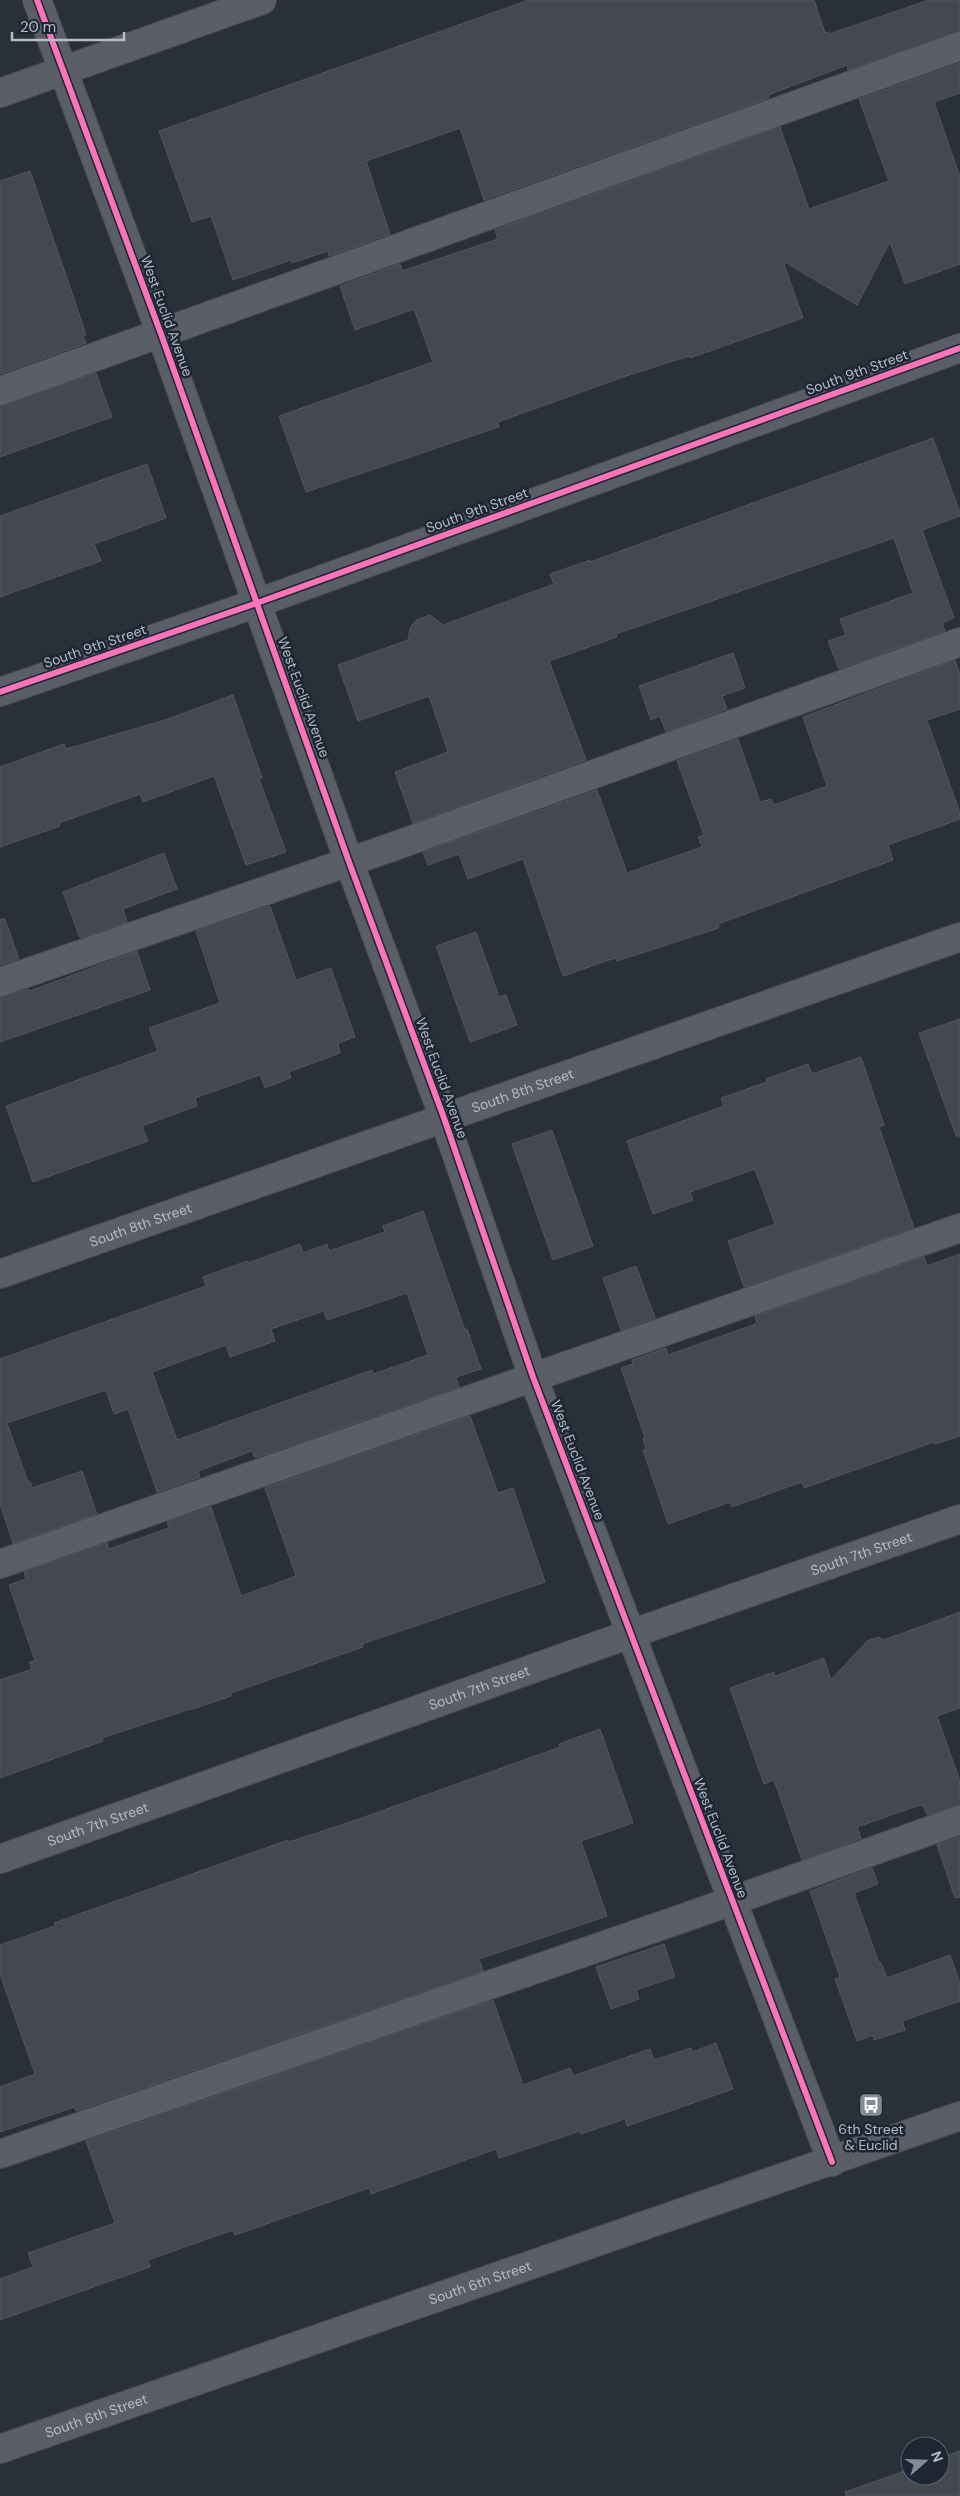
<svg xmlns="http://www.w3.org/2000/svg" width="960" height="2496" viewBox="0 0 960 2496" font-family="'DM Sans',sans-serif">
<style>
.building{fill:#444950;stroke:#52575f;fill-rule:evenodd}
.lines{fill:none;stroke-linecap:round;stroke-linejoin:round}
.minor-casing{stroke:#484c53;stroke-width:30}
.minor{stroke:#5a5e66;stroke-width:28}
.cycleway-casing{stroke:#1d2633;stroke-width:9}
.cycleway{stroke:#fb73b8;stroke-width:6}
.labels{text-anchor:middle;stroke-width:5;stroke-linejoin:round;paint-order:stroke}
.street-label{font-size:14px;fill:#b4bcc9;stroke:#1d2633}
.poi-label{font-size:14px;fill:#b4bcc9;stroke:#1d2633}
</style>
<rect width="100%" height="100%" fill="#2a3038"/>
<!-- building -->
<g class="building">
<polygon points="529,0 814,0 825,33 829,32 829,34 929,0 960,0 960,31 848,70 847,65 768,95 769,98 484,200 460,128 432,138 366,161 390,234 329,256 328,251 292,263 291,260 233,280 211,216 192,222 159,131"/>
<polygon points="960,63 960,93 934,102 960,177 960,264 905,284 890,242 857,305 783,261 803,318 690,358 689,356 626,376 498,422 499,427 306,492 279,416 433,362 414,309 355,330 340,286 400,264 402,271 498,239 495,230 780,127 809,209 889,181 859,99"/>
<polygon points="30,171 71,290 86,335 83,335 86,343 0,374 0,181"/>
<polygon points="96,373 112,417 0,457 0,406"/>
<polygon points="933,438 960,513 960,516 922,530 954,618 942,623 945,631 839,669 828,641 846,635 840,619 913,593 894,538 616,634 617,637 549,661 586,760 413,823 395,772 448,752 429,696 358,721 338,665 408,640 410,628 416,620 430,615 443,625 554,584 550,574 590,560 590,562"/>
<polygon points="147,464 166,518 94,544 101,561 0,597 0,516"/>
<polygon points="733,653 745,688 722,696 727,709 666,732 660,716 651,720 639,686"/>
<polygon points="955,660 960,675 960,709 927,720 960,813 960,819 888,845 893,860 718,924 719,928 617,961 615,958 563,976 523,859 468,879 459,854 428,865 423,852 597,790 627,873 702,847 698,837 704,835 677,761 738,739 760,802 771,799 774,805 827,786 803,717"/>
<polygon points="233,695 262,778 259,779 286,852 246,865 214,776 143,802 140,794 59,823 60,826 0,847 0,767 64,744 66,749 165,720"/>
<polygon points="164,853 177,889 123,909 127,922 80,938 63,892"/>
<polygon points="270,906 296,980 331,968 355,1037 338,1043 340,1053 289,1072 291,1078 265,1088 260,1075 195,1098 197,1106 142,1126 148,1141 33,1182 6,1106 158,1051 149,1028 220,1003 196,931"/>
<polygon points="0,919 5,919 19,959 0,965"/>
<polygon points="476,932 499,997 506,995 517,1025 470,1042 436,946"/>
<polygon points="137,951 150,990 0,1042 0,997 29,989 30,991"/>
<polygon points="960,1019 960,1136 956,1136 919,1033"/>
<polygon points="861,1057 884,1125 879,1127 914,1228 744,1287 728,1241 775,1224 755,1169 690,1192 693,1200 653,1214 627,1141 724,1106 721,1098 767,1082 766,1079 808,1064 812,1074"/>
<polygon points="552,1130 593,1246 553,1260 512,1144"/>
<path d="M423 1211 465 1330 467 1329 481 1369 456 1377 459 1387 255 1458 252 1451 198 1471 200 1477 157 1492 128 1409 114 1414 106 1390 7 1423 28 1482 30 1481 32 1488 82 1471 97 1514 13 1543 0 1504V1359L206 1286 203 1277 247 1261 248 1263 300 1244 303 1253 327 1244 329 1251 385 1232 383 1226ZM407 1293 428 1355 373 1374 372 1370 177 1440 152 1372 226 1345 230 1357 275 1341 271 1329 324 1311 327 1320Z"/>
<polygon points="960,1254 960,1436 935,1444 934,1442 804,1488 802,1482 732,1507 730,1502 668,1524 643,1450 646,1449 643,1438 645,1437 621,1368 633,1364 632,1360 666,1348 668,1355 753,1325 757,1322 755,1316 924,1257 927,1266"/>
<polygon points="636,1266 655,1318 621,1330 603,1278"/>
<polygon points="470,1416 498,1493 513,1488 545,1582 362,1644 363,1647 231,1693 231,1696 190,1710 190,1709 102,1738 103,1741 0,1778 0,1680 32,1669 29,1662 35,1661 9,1585 26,1579 24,1572 107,1543 109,1549 169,1528 167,1522 211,1507 241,1596 296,1576 265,1488"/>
<polygon points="960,1612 960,1708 937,1716 960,1781 960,1805 927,1815 923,1805 917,1806 857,1827 861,1838 802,1860 774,1780 764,1784 730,1688 774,1672 775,1676 824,1658 831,1680 867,1641 879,1637 884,1640"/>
<polygon points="600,1729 633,1823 581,1841 607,1916 479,1959 483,1971 76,2111 75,2107 0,2132 0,2087 35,2074 0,1974 0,1945 55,1926 54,1923 288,1840 289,1842 356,1820 560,1747 559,1744"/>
<polygon points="960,1837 960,1897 955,1898 937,1845"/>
<polygon points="872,1868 878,1884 854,1893 879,1963 881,1963 887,1978 950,1955 960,1983 960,2001 902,2021 905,2030 874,2040 873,2035 857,2041 835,1979 840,1977 810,1891"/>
<polygon points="664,1944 675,1977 636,1990 639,1999 611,2009 596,1967"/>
<polygon points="493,2000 523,2085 570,2068 573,2076 650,2049 654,2060 691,2048 692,2052 716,2043 733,2089 627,2126 625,2119 581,2134 580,2131 499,2158 496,2149 371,2194 369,2188 235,2235 233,2230 148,2260 150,2267 0,2320 0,2279 33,2267 28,2253 115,2223 86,2141"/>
<polygon points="960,2451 960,2496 846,2496 845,2492 910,2469 910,2476 940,2476 940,2458"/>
</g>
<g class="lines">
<defs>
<g id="minor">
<polyline points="37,0 161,334 349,862 444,1118 533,1377 832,2162"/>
<polyline points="0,93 262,0"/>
<polyline points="0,391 960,46"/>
<polyline points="0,692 257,603 960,348"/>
<polyline points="0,982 392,847 960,642"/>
<path id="s1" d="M0 1274 960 937"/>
<polyline points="0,1564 960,1228"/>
<path id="s2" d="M0 1859 596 1646 960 1519"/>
<polyline points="0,2154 695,1914 960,1820"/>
<path id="s3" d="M0 2449 960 2116"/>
</g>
</defs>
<!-- minor casing -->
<use href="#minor" class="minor-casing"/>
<!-- minor -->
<use href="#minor" class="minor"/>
<defs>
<g id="cycleway">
<polyline points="37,0 161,334 349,862 444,1118 533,1377 832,2162"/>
<polyline points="0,692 257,603 960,348"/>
</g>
</defs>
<!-- cycleway casing -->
<use href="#cycleway" class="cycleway-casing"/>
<!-- cycleway -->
<use href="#cycleway" class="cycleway"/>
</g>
<!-- icons -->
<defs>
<symbol id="bus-square" viewBox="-11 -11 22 22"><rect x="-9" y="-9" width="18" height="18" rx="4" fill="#848b96" stroke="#1d2633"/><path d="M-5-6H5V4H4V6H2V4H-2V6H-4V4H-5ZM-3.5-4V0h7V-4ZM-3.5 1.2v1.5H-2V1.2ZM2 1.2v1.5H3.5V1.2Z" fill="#fff"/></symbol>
</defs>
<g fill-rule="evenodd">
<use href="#bus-square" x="857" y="2091" width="28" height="28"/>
</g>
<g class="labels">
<!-- street labels -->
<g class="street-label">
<text transform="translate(167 316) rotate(70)" y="5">West Euclid Avenue</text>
<text transform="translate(857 372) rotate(-20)" y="5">South 9th Street</text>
<text transform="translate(477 510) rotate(-20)" y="5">South 9th Street</text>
<text transform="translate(95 646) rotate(-19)" y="5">South 9th Street</text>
<text transform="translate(304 697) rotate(70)" y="5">West Euclid Avenue</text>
<text transform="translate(442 1078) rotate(70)" y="5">West Euclid Avenue</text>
<text dy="5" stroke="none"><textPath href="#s1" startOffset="554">South 8th Street</textPath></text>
<text dy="5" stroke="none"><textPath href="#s1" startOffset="149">South 8th Street</textPath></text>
<text transform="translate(578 1460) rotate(69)" y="5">West Euclid Avenue</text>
<text dy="5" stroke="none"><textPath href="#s2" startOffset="914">South 7th Street</textPath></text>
<text dy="5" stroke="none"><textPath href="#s2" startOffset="509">South 7th Street</textPath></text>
<text dy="5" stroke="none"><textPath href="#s2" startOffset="104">South 7th Street</textPath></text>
<text transform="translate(721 1838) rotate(69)" y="5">West Euclid Avenue</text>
<text dy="5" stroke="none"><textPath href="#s3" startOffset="508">South 6th Street</textPath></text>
<text dy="5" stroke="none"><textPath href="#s3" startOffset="102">South 6th Street</textPath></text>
</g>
<!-- poi labels -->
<g class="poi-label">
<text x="871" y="2134">6th Street<tspan x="871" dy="16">&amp; Euclid</tspan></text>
</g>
</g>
<!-- north arrow -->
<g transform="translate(925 2461) rotate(70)"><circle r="24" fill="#1d2633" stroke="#59626f"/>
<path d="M0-4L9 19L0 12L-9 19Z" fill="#848b96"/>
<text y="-8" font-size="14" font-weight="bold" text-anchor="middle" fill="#b4bcc9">N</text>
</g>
<!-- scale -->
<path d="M12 32v8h112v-8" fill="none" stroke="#b4bcc9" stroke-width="2.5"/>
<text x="20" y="32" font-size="15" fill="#b4bcc9" stroke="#1d2633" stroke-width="4" paint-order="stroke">20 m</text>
</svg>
